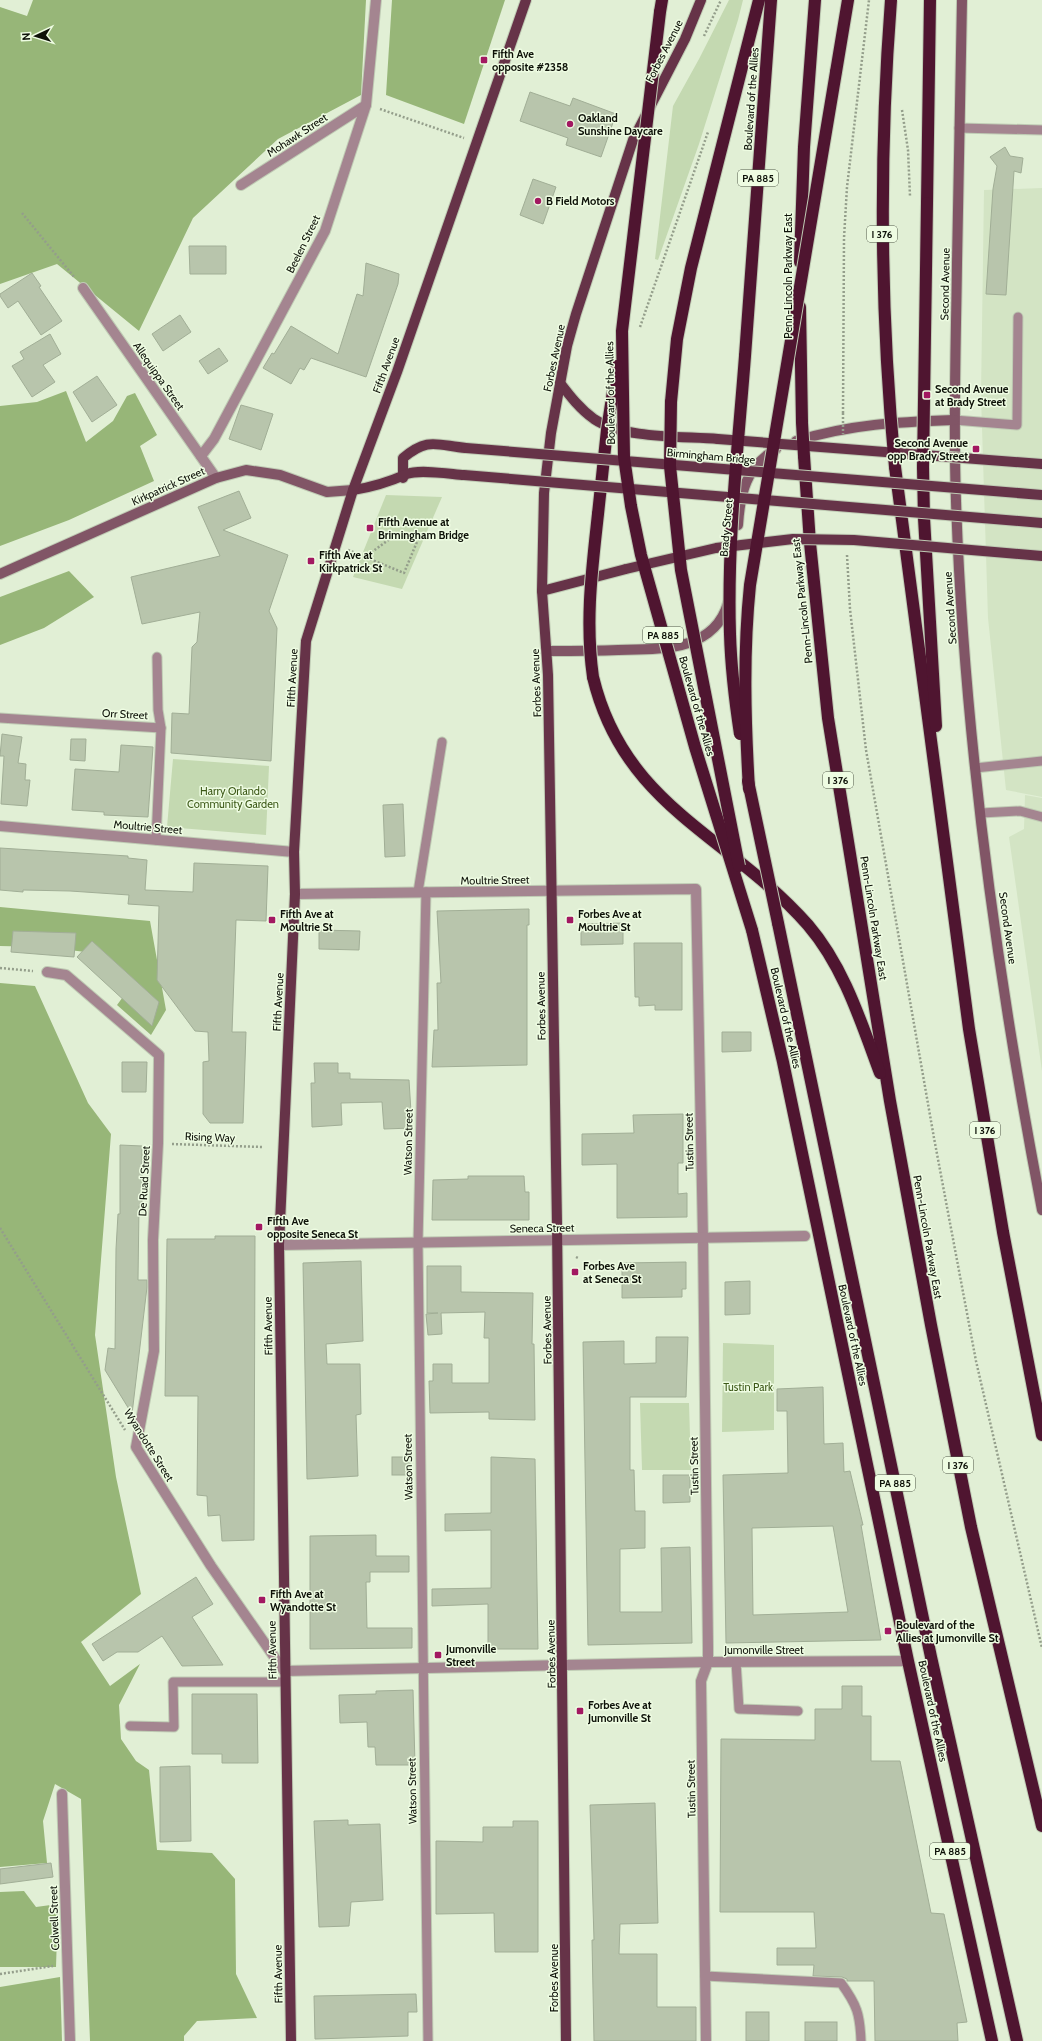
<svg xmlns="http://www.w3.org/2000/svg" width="1042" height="2041" viewBox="0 0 1042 2041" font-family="Cabin,sans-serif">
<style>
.built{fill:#d3e4c4}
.green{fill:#c4d9b1}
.forest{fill:#97b678}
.building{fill:#b8c5ac;stroke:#a1ae96;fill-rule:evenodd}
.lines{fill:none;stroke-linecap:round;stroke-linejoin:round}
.lane-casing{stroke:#bfcbb4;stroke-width:11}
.street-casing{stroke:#bfcbb4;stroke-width:12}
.secondary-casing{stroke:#bfcbb4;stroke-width:12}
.primary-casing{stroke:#bfcbb4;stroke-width:12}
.highway-casing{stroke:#bfcbb4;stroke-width:14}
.path{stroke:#949e8b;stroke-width:2.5;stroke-dasharray:2 2;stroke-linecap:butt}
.lane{stroke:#a48590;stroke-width:9}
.street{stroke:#a48590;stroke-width:10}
.secondary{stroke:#815566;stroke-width:10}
.primary{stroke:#663348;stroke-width:10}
.highway{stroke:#4f1530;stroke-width:12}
.primary-bridge-casing{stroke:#bfcbb4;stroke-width:12;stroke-linecap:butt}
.highway-bridge-casing{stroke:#bfcbb4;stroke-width:14;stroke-linecap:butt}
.path-bridge{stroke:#949e8b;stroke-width:2.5;stroke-dasharray:2 2;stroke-linecap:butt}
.primary-bridge{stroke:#663348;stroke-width:10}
.highway-bridge{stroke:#4f1530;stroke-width:12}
.poi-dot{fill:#a21861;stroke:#eefce2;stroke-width:1.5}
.labels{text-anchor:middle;stroke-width:3;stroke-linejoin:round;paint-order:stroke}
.shield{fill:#eefce2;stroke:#505849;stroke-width:1}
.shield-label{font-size:10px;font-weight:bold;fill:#0d1108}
.street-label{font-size:11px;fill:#0d1108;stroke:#eefce2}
.poi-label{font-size:11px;font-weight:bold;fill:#0d1108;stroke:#eefce2;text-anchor:start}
.park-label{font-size:11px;fill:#3c5817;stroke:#eefce2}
</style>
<rect width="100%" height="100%" fill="#e1efd5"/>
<!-- built -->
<g class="built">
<polygon points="1042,188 1042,797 1006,790 988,618 981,396 984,190"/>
<polygon points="1025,795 1042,798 1042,1071 1009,837 1024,829"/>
</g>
<!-- green -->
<g class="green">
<polygon points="729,0 743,0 738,20 699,144 658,260 655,259 673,106 699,59"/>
<polygon points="386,495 442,497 402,589 353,577"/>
<polygon points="173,759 269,766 266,835 167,827"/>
<polygon points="723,1343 774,1345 774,1430 722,1432"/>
<polygon points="640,1403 689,1403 691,1470 642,1470"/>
</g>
<!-- forest -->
<g class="forest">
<polygon points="33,0 366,0 361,95 278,139 193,218 139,331 57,264 0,284 0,7 27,16"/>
<polygon points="392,0 505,0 464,124 386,95"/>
<polygon points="66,391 86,442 113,421 127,396 135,393 157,435 140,446 154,481 69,520 0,546 0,406 37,402"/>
<polygon points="69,571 94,597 44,628 0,645 0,597"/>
<polygon points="0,907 150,921 166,1010 151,1035 117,1005 131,986 94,953 44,947 0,946"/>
<polygon points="0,983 35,986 88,1103 111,1134 95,1335 116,1477 141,1594 81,1642 110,1686 140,1664 119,1705 121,1739 136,1761 149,1770 157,1850 212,1853 235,1879 236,1974 257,2018 197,2021 184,2036 184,2041 90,2041 81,1799 55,1784 43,1821 47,1863 0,1867"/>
<polygon points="24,1891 36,1907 58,1904 56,1967 0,1967 0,1892"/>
<polygon points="60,1977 62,2041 0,2041 0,1987"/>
</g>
<!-- building -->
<g class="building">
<polygon points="530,92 570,106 573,98 616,114 601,157 566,145 568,138 520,121"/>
<polygon points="1005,147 1010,156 1023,158 1021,173 1014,171 1006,295 986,294 993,189 997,166 990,157"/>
<polygon points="533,179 556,187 543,224 520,215"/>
<polygon points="189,246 226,246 226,274 190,274"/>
<polygon points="366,263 399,274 398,284 366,377 311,358 304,370 300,368 291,384 263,368 272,353 274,354 291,326 338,354 357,294 363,296"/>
<polygon points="32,273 41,286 39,287 62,321 41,335 18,301 8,308 0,296 0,294"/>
<polygon points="180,315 191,332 163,351 152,334"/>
<polygon points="50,334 61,354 43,365 55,382 32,397 12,366 24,359 20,352"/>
<polygon points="219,348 228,361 208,374 199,361"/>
<polygon points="97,376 117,405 92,422 73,392"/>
<polygon points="241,405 273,414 261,450 229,439"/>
<polygon points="239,491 251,518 223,530 288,555 269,611 277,628 271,761 171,753 172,713 189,714 192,647 197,642 200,612 142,624 131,577 220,556 198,507"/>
<polygon points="2,734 22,737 18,763 26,764 25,780 30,780 27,806 1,804 4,756 0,756"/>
<polygon points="71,739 86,739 85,761 70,760"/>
<polygon points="121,745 153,747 148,817 104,815 104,812 72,810 75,769 119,772"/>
<polygon points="403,804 405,856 385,857 383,805"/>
<polygon points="0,848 128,856 128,858 147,860 145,890 193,892 194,863 268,866 266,921 236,920 232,1032 246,1032 243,1123 210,1123 203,1114 203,1062 209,1061 208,1032 195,1031 157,980 159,906 128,904 129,895 70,891 23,890 23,892 0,890"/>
<polygon points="529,909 529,925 527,925 527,1065 432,1067 434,1030 438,1030 437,983 441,983 437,911"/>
<polygon points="623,923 623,944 581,945 581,924"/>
<polygon points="319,930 360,931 359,950 319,949"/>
<polygon points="13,931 76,933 74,957 11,952"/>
<polygon points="92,941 159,1002 152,1026 77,957"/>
<polygon points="634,943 682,943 682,1010 655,1010 655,1005 639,1006 639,997 635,997"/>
<polygon points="722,1032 751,1032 751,1051 722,1052"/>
<polygon points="122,1062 147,1062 146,1092 122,1092"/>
<polygon points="314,1063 338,1063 338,1073 350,1073 350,1079 409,1080 412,1128 384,1129 382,1102 341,1103 342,1125 312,1127 311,1083 315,1083"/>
<polygon points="683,1114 683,1163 678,1163 678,1194 687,1193 687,1217 617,1218 617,1164 582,1165 582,1134 634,1133 633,1115"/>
<polygon points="120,1145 142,1146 142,1206 139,1206 138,1280 147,1280 147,1287 132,1414 105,1370 108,1348 115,1349 116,1249 118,1214 120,1214"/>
<polygon points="468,1176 524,1176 525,1192 529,1192 529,1220 432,1220 433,1180 468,1179"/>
<polygon points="215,1236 255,1236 254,1540 222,1541 220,1515 208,1516 207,1496 197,1495 198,1396 165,1396 167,1239 215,1239"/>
<polygon points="361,1261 363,1341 326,1344 327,1364 360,1364 361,1414 356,1415 358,1476 307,1479 303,1263"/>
<polygon points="686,1262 686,1289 682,1289 682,1297 622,1298 622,1263"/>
<polygon points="427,1266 461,1266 461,1292 533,1293 532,1344 534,1344 535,1420 489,1419 489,1412 430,1413 429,1381 433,1381 433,1364 452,1364 452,1383 489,1383 489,1338 484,1338 485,1312 441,1313 442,1334 428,1335 426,1314 438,1313 427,1313"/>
<polygon points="750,1281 750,1314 725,1315 725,1282"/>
<polygon points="656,1337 688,1337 686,1397 630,1397 630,1470 634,1470 635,1511 645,1511 645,1548 620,1549 620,1612 662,1612 661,1548 690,1547 692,1643 588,1645 583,1342 624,1341 624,1364 656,1363"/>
<path d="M823 1387 824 1444 843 1443 844 1472 850 1471 863 1525H861L881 1640 726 1643 723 1475 788 1473 787 1411H777V1389ZM833 1526 848 1612 753 1615 752 1528Z"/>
<rect x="392" y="1457" width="18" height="18"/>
<polygon points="491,1457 535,1459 538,1649 488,1649 488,1604 432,1606 432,1589 491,1588 491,1530 445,1531 445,1514 491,1513"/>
<polygon points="663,1475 690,1475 690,1502 663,1503"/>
<polygon points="376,1535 376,1556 409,1556 409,1572 370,1572 370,1582 366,1582 367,1628 412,1628 412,1648 310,1649 310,1536"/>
<polygon points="196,1577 213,1604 192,1617 223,1665 182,1666 162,1636 138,1652 117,1652 103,1661 92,1644"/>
<polygon points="842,1686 862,1686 862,1716 871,1716 871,1761 900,1761 931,1913 944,1914 967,2022 957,2023 958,2041 875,2041 874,1981 847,1981 847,1979 842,1977 813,1976 814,1965 777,1965 777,1948 816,1948 814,1912 720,1912 721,1739 815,1740 815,1709 842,1709"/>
<polygon points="413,1690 415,1765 376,1765 375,1747 368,1747 367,1722 340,1723 339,1695 376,1694 376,1691"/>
<polygon points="192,1694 257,1694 258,1763 222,1763 222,1754 192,1754"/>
<polygon points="190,1766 191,1841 160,1842 160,1767"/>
<polygon points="655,1803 658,1923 620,1924 619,1954 657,1954 657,2007 696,2007 696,2041 594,2041 592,1940 594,1940 590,1805"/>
<polygon points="348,1820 348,1825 380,1824 383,1900 351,1902 349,1926 319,1927 314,1821"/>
<polygon points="513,1821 538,1821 538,1952 495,1952 494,1913 436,1914 436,1841 483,1842 483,1827 513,1827"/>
<polygon points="51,1863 53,1877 0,1884 0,1869"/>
<polygon points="416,1994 417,2012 408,2012 408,2036 315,2039 314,1996"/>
<rect x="746" y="2012" width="23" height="29"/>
<rect x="805" y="2022" width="32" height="19"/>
</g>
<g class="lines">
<defs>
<g id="lane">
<polyline points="959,128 1042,130"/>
<polyline points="954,420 1017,425 1018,317"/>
<polyline points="0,718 161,728"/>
<polyline points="975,768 1042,761"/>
<polyline points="981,813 1020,811 1042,817"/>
<polyline points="156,840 161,728 158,710 157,657"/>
<polyline points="418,892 442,742"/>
<polyline points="426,892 418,1243 428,2041"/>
<polyline points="736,1662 739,1709 798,1711"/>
<polyline points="130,1726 174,1727 173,1682 285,1682"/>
<path d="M705 1976 841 1983C857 2005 860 2014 861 2041"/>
</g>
<g id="street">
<polyline points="241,185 366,105"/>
<polyline points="83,288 216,478"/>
<polyline points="201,456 214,439 325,231 366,105 376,0"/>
<polyline points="0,826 294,852"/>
<polyline points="295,894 696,889 703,1238 708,1647 708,1662 701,1681 706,2041"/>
<polyline points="47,972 66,975 159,1055 158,1143 153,1240 154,1351 136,1447 211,1566 284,1671 708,1662 908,1661"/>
<polyline points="279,1245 805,1236"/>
<polyline points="62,1794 70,2041"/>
</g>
<g id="secondary">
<path d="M962 0C960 88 959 175 957 263 956 342 953 421 956 501 964 739 997 976 1042 1210"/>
<path d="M796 441C851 424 898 422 954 420"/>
<path d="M738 525C740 493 746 467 776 449"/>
<polyline points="0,574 216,478 246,470 280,475 327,492 353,490"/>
<path d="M548 651C571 651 594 651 618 650 659 649 714 652 728 603"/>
</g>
<g id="primary">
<path d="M560 383C570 396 580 409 594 419 624 439 682 436 718 439"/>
<path d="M403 478V458C428 437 436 445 466 448"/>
<path d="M353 490C374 487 389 482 407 474 419 469 450 474 464 475"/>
<polyline points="542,591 626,569"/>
<polyline points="291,2041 279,1245 295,894 294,852 306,641 353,490 397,372 526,0"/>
<polyline points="566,2041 557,1224 548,675 542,591 544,493 551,433 567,346 576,314 633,140 685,39 701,0"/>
</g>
<g id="highway">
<polyline points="660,12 662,0"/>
<polyline points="836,72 848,0"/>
<polyline points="927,203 930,0"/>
<polyline points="800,262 804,147 815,0"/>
<polyline points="800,307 802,423"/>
<polyline points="745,356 771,0"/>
<polyline points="671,402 677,339 691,268 759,0"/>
<polyline points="804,456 810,543 828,718 890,1101 931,1325 971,1527 1042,1826"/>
<polyline points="895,467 969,1029 1003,1232 1042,1435"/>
<polyline points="923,467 924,518 936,726"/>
<polyline points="598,514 607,430"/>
<path d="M593 677C624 807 729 835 808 925 844 967 861 1022 880 1073"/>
<polyline points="778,923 931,1657 1017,2041"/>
<polyline points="752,930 783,1062 908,1661 992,2041"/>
</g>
</defs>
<!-- lane casing -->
<use href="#lane" class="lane-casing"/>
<!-- street casing -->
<use href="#street" class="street-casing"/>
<!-- secondary casing -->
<use href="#secondary" class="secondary-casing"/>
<!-- primary casing -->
<use href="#primary" class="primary-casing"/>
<!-- highway casing -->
<use href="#highway" class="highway-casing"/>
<!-- path -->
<g class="path">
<polyline points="704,36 721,0"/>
<polyline points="380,109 464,138"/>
<polyline points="902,110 908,150 910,196"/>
<polyline points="22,213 75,278"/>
<polyline points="640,327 708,132"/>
<polyline points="843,413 844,238 847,187 869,0"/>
<polyline points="348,550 404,573 419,537 398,533 365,557"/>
<polyline points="847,555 850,609 866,750 934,1138 976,1361 1042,1648"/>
<polyline points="0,968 33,971"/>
<polyline points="172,1144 262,1147"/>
<polyline points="0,1228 125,1430"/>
<polyline points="576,1257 578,1258"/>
<polyline points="0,1974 53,1966"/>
</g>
<!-- lane -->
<use href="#lane" class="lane"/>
<!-- street -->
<use href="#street" class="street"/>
<!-- secondary -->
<use href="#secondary" class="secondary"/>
<!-- primary -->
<use href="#primary" class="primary"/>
<!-- highway -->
<use href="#highway" class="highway"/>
<defs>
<g id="primary-bridge">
<polyline points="718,439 1042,464"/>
<polyline points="466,448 1042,495"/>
<polyline points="464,475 1042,523"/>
<polyline points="626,569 716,548 793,539 854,540 1042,556"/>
</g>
<g id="highway-bridge">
<path d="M891 0C879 156 880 311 895 467"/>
<polyline points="660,12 622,331 624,457 631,506 641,555 695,747 752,930"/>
<polyline points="671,402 670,466 681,570 739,866"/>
<polyline points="802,423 804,456"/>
<polyline points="607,430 617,366"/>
<polyline points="923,467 927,203"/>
<path d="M593 677C585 621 592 569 598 514"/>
<path d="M740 734C735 701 731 668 730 634 727 541 738 448 745 356"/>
<polyline points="748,781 778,923"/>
<path d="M749 789C745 721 743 653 750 585L836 72"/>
</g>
</defs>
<!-- primary-bridge casing -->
<use href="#primary-bridge" class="primary-bridge-casing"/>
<!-- highway-bridge casing -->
<use href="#highway-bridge" class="highway-bridge-casing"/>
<!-- path-bridge -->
<polyline class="path-bridge" points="843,413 843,434"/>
<!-- primary-bridge -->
<use href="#primary-bridge" class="primary-bridge"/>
<!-- highway-bridge -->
<use href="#highway-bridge" class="highway-bridge"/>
</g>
<!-- markers -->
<g class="poi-dot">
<rect x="480" y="56" width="8" height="8" rx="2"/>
<circle cx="570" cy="124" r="4"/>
<circle cx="538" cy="201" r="4"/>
<rect x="923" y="391" width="8" height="8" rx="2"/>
<rect x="972" y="445" width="8" height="8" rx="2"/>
<rect x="366" y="524" width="8" height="8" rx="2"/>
<rect x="307" y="557" width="8" height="8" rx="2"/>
<rect x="268" y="916" width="8" height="8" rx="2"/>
<rect x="566" y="916" width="8" height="8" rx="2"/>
<rect x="255" y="1223" width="8" height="8" rx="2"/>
<rect x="571" y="1268" width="8" height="8" rx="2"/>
<rect x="258" y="1596" width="8" height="8" rx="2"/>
<rect x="884" y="1627" width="8" height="8" rx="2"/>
<rect x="434" y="1651" width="8" height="8" rx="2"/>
<rect x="576" y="1707" width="8" height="8" rx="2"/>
</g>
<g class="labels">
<!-- shield labels -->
<g class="shield">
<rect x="738" y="170" width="40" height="16" rx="3"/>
<rect x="867" y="226" width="30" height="16" rx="3"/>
<rect x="643" y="627" width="40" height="16" rx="3"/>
<rect x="823" y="772" width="30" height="16" rx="3"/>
<rect x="970" y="1122" width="30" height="16" rx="3"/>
<rect x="943" y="1457" width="30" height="16" rx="3"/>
<rect x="875" y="1475" width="40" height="16" rx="3"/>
<rect x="930" y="1843" width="40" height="16" rx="3"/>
</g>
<g class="shield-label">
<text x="758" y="182">PA 885</text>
<text x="882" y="238">I 376</text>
<text x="663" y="639">PA 885</text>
<text x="838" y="784">I 376</text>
<text x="985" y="1134">I 376</text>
<text x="958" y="1469">I 376</text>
<text x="895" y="1487">PA 885</text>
<text x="950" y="1855">PA 885</text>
</g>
<!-- street labels -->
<g class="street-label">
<text transform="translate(664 51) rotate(-63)" y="4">Forbes Avenue</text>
<text transform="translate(751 99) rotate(-86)" y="4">Boulevard of the Allies</text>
<text transform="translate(297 135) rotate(-33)" y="4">Mohawk Street</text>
<text transform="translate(303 244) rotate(-64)" y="4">Beelen Street</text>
<text transform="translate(788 276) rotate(-90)" y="4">Penn-Lincoln Parkway East</text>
<text transform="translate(945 284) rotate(-89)" y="4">Second Avenue</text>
<text transform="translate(554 358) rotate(-78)" y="4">Forbes Avenue</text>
<text transform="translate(386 365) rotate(-70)" y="4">Fifth Avenue</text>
<text transform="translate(159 376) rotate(55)" y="4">Allequippa Street</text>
<text transform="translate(610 393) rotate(-91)" y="4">Boulevard of the Allies</text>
<text transform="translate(711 456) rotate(5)" y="4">Birmingham Bridge</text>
<text transform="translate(168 486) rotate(-24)" y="4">Kirkpatrick Street</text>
<text transform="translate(726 528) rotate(-85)" y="4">Brady Street</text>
<text transform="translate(802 601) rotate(-96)" y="4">Penn-Lincoln Parkway East</text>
<text transform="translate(950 608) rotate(-94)" y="4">Second Avenue</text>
<text transform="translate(292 678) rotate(-87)" y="4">Fifth Avenue</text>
<text transform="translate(536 683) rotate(-92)" y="4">Forbes Avenue</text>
<text transform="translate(697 706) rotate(74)" y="4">Boulevard of the Allies</text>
<text transform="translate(125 714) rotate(3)" y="4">Orr Street</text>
<text transform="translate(148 827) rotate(5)" y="4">Moultrie Street</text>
<text transform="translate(495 880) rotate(-1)" y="4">Moultrie Street</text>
<text transform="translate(874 918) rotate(81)" y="4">Penn-Lincoln Parkway East</text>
<text transform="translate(1008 928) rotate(82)" y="4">Second Avenue</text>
<text transform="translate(278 1002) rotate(-87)" y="4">Fifth Avenue</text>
<text transform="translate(541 1006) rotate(-91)" y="4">Forbes Avenue</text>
<text transform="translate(786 1018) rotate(77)" y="4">Boulevard of the Allies</text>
<text transform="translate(210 1137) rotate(2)" y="4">Rising Way</text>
<text transform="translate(408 1142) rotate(-89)" y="4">Watson Street</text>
<text transform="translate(689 1142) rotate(-91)" y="4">Tustin Street</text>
<text transform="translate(144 1181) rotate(-87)" y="4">De Ruad Street</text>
<text transform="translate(542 1228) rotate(-1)" y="4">Seneca Street</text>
<text transform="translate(928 1237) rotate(80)" y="4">Penn-Lincoln Parkway East</text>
<text transform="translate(268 1326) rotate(-91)" y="4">Fifth Avenue</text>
<text transform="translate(547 1330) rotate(-91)" y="4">Forbes Avenue</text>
<text transform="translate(853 1335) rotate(78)" y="4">Boulevard of the Allies</text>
<text transform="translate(149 1445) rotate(58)" y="4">Wyandotte Street</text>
<text transform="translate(694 1466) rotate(-91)" y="4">Tustin Street</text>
<text transform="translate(408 1467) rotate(-91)" y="4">Watson Street</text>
<text transform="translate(272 1650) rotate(-91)" y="4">Fifth Avenue</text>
<text x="764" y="1654">Jumonville Street</text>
<text transform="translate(551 1654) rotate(-91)" y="4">Forbes Avenue</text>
<text transform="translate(933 1711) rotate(78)" y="4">Boulevard of the Allies</text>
<text transform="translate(691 1789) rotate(-91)" y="4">Tustin Street</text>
<text transform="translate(412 1791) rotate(-91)" y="4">Watson Street</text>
<text transform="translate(54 1918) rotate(-92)" y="4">Colwell Street</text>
<text transform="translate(278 1974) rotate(-91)" y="4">Fifth Avenue</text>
<text transform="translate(554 1978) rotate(-90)" y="4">Forbes Avenue</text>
</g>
<!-- poi labels -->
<g class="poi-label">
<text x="492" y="58">Fifth Ave<tspan x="492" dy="13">opposite #2358</tspan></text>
<text x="578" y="122">Oakland<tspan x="578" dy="13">Sunshine Daycare</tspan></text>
<text x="546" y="205">B Field Motors</text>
<text x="935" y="393">Second Avenue<tspan x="935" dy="13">at Brady Street</tspan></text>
<text x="968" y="447" text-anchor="end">Second Avenue<tspan x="968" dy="13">opp Brady Street</tspan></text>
<text x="378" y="526">Fifth Avenue at<tspan x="378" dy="13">Brimingham Bridge</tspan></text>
<text x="319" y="559">Fifth Ave at<tspan x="319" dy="13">Kirkpatrick St</tspan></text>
<text x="280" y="918">Fifth Ave at<tspan x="280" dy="13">Moultrie St</tspan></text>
<text x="578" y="918">Forbes Ave at<tspan x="578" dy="13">Moultrie St</tspan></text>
<text x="267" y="1225">Fifth Ave<tspan x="267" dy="13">opposite Seneca St</tspan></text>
<text x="583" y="1270">Forbes Ave<tspan x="583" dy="13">at Seneca St</tspan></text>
<text x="270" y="1598">Fifth Ave at<tspan x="270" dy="13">Wyandotte St</tspan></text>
<text x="896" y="1629">Boulevard of the<tspan x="896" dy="13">Allies at Jumonville St</tspan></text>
<text x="446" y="1653">Jumonville<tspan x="446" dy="13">Street</tspan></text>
<text x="588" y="1709">Forbes Ave at<tspan x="588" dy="13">Jumonville St</tspan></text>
</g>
<!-- park labels -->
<g class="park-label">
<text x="233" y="795">Harry Orlando<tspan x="233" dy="13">Community Garden</tspan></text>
<text x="748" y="1391">Tustin Park</text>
</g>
</g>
<!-- north arrow -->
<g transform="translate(36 36) rotate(266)" stroke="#eefce2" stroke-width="3" paint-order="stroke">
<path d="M0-3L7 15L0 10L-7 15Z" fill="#0d1108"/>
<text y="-6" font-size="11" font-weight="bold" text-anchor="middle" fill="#0d1108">N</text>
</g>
</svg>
